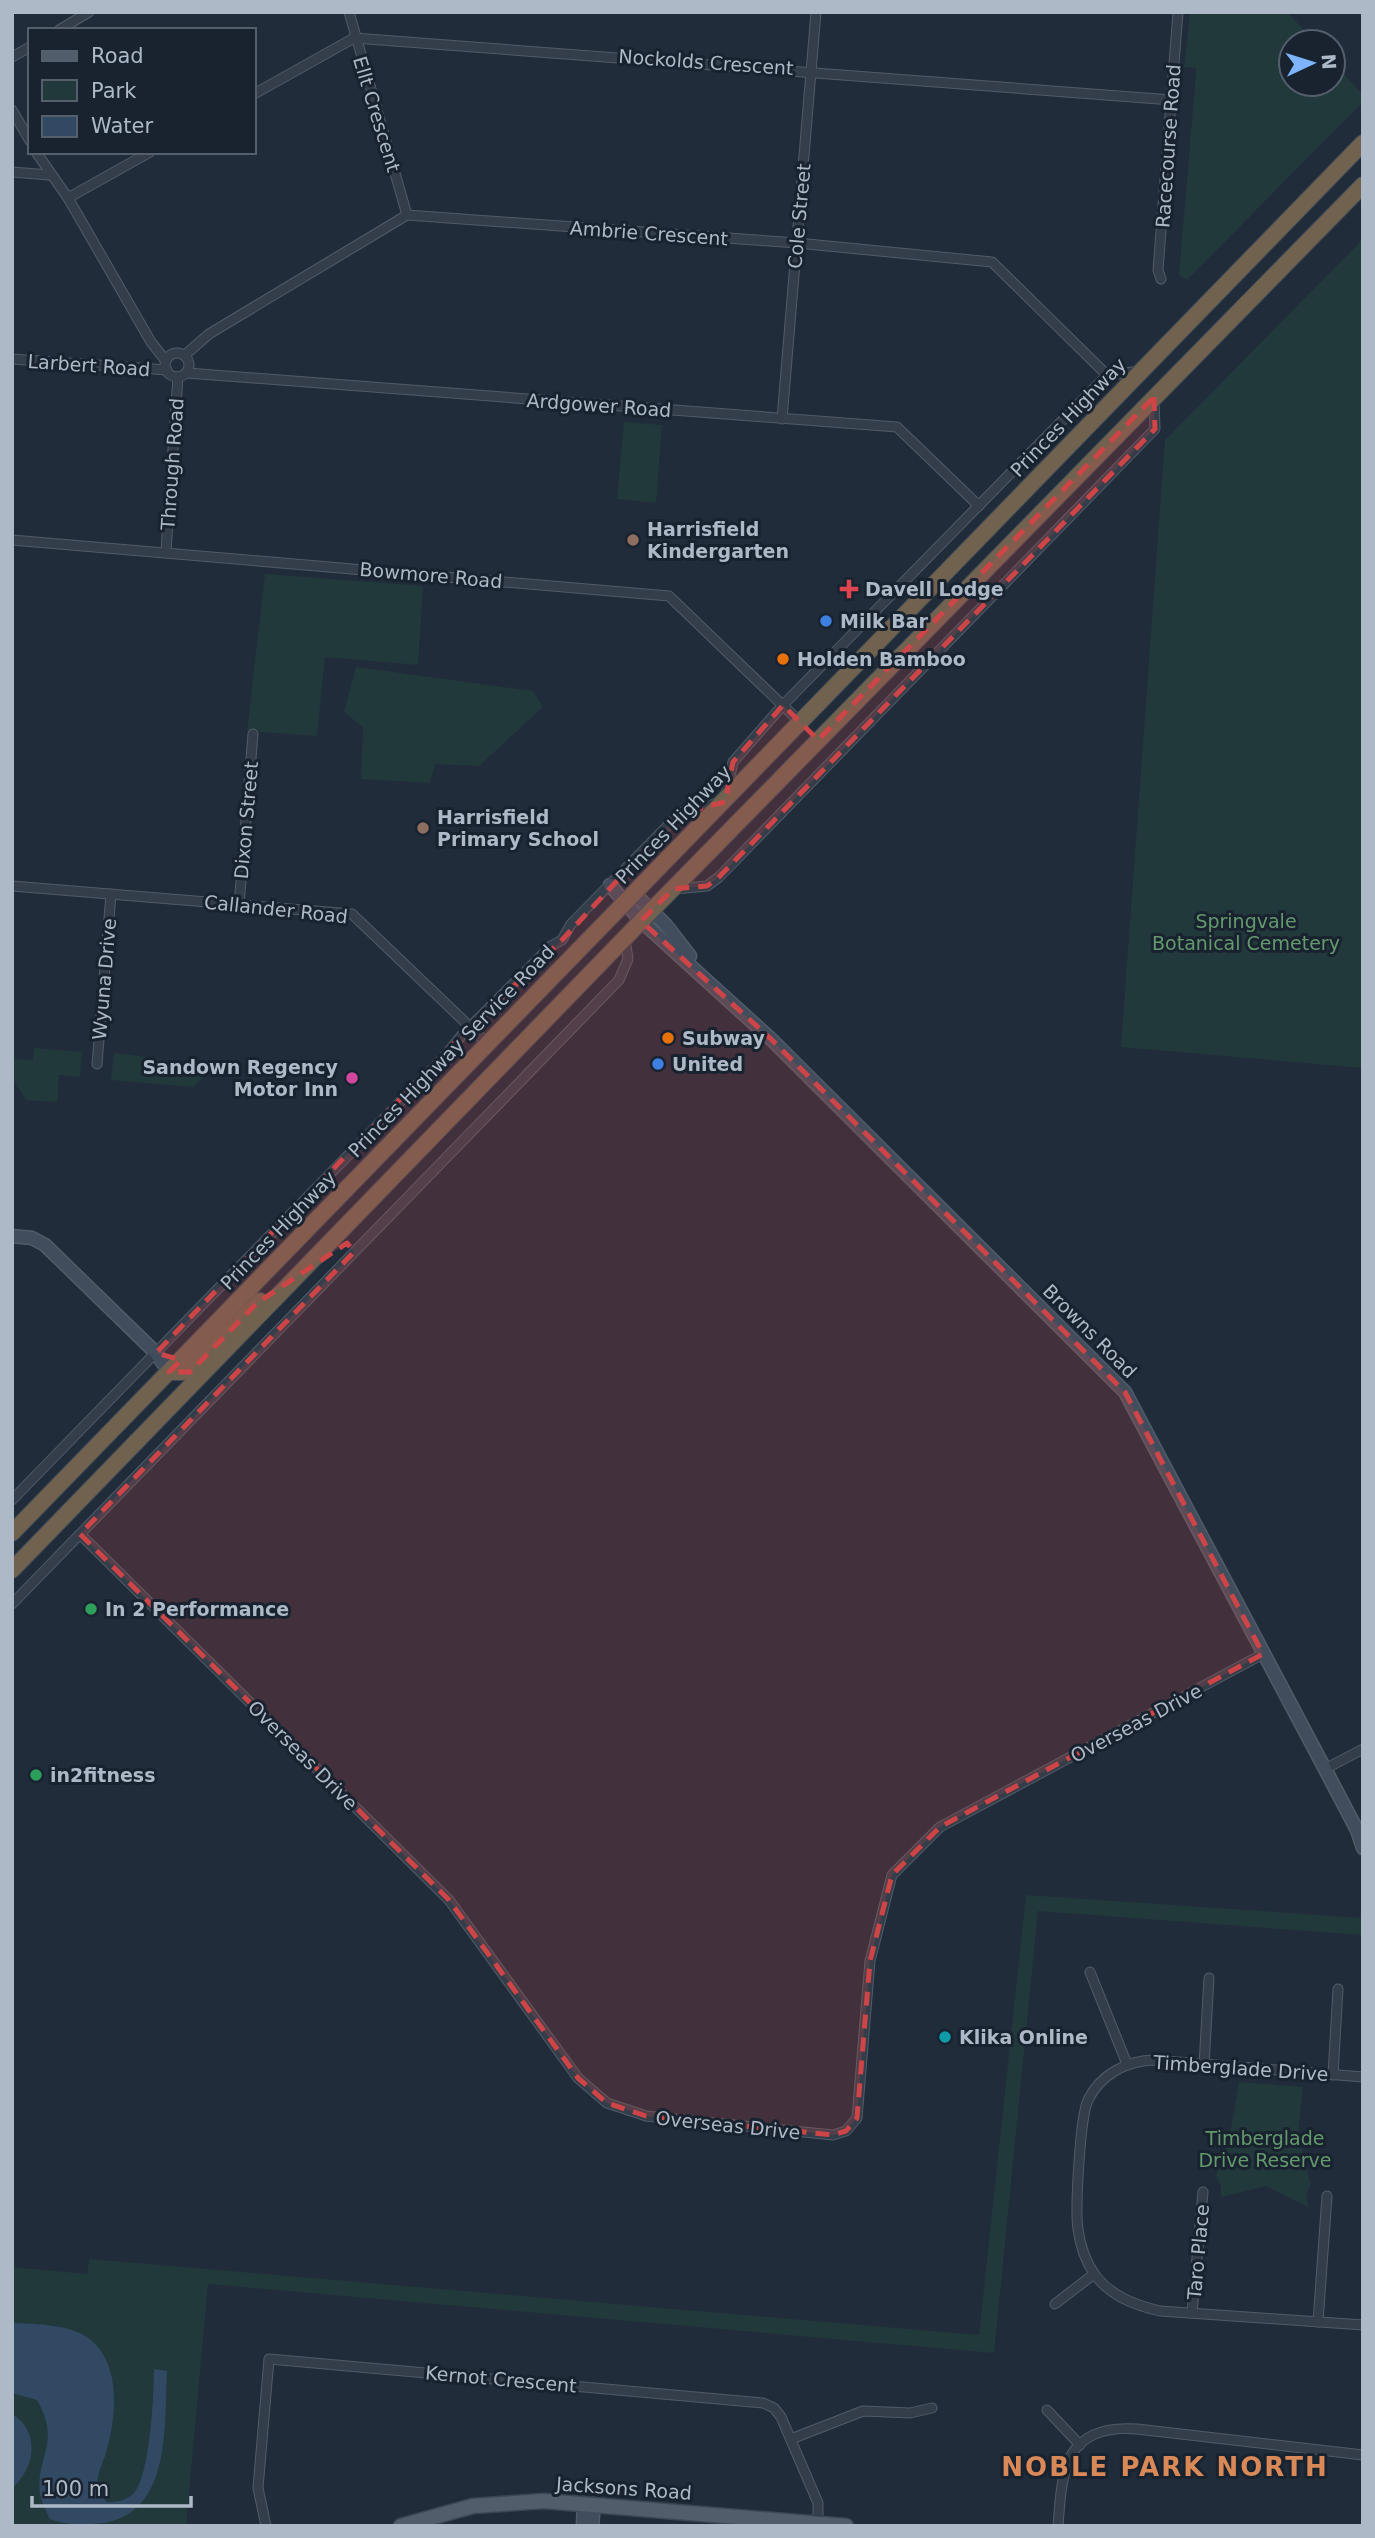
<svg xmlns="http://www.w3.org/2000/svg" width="1375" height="2538" viewBox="0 0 1375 2538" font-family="'DejaVu Sans',sans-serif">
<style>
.green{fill:#22393b}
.water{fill:#324963}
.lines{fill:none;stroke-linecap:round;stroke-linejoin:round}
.street-casing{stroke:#515c68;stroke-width:11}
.secondary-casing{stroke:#515c68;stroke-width:15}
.primary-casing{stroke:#3d4754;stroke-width:17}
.highway-casing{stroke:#3e4955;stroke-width:18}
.street{stroke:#343e4a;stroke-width:9}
.secondary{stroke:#414d5d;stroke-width:12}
.primary{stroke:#515d6b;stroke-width:14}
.highway{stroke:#716250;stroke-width:16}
.marked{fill:#ce4548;fill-opacity:0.2;stroke:#ce4548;stroke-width:5;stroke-dasharray:14 9;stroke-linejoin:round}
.education-dot{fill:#8d6e63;stroke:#19232f;stroke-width:2.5}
.health-dot{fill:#e0444e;stroke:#19232f;stroke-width:2.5}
.shop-dot{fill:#3f7fe0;stroke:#19232f;stroke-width:2.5}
.food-dot{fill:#e8710a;stroke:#19232f;stroke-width:2.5}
.hotel-dot{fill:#d1479c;stroke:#19232f;stroke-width:2.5}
.leisure-dot{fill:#2e9e5b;stroke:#19232f;stroke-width:2.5}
.culture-dot{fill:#0f9aa8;stroke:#19232f;stroke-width:2.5}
.labels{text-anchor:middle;stroke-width:6;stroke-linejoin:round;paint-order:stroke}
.street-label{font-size:19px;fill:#aeb9c7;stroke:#19232f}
.poi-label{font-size:19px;font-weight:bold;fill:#aeb9c7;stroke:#19232f;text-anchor:start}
.park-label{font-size:19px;fill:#64996e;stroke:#19232f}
.district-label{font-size:26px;font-weight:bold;letter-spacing:2px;fill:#d98957;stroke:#19232f}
</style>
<rect width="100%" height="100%" fill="#202c3a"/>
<!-- green -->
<g class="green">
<polygon points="1190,12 1287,12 1315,42 1291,42 1291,84 1333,84 1333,62 1363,95 1363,102 1187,280 1179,275 1196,73 1196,68 1184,67"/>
<polygon points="1363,239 1363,1068 1121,1047 1165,440"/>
<polygon points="624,422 662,425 656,503 617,499"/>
<polygon points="265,574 423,586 418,665 325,657 317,736 247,731"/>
<polygon points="356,667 533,691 543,707 479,766 435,764 430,783 361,779 363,727 344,712"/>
<polygon points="34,1048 82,1052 80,1077 59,1075 57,1102 26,1100 12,1077 12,1059 33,1060"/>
<polygon points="114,1053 162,1059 161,1071 205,1075 194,1087 111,1080"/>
<polygon points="1026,1895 1363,1918 1363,1935 1038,1911 994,2353 208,2284 186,2526 12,2526 12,2267 87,2274 89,2259 979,2335"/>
<polygon points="1239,2082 1303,2087 1298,2134 1311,2185 1306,2196 1309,2207 1266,2186 1221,2197 1221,2187 1216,2176 1230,2134"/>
</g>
<!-- water -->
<g class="water">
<path d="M12 2323C36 2324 72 2324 91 2340 122 2366 116 2419 106 2453 100 2472 90 2485 107 2502 117 2502 125 2501 133 2494 150 2478 154 2394 154 2369L167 2371C164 2424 172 2513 103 2523 83 2525 69 2526 50 2519 47 2513 43 2505 41 2498 33 2459 63 2445 37 2400L12 2393Z"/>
<path d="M12 2414C40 2430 36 2468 12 2488Z"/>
</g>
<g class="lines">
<defs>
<g id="street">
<polyline points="349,12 407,215"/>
<polyline points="59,30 89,12"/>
<polyline points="12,57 30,47"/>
<polyline points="254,94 354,38 1172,100"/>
<polyline points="12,110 30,141"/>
<polyline points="36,152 68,198 151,342 166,361"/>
<polyline points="12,172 49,175"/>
<polyline points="68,198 150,152"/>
<polyline points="1161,279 1158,270 1178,12"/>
<circle cx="177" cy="365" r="12"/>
<polyline points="185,355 209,334 407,215 797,243 992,262 1107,375"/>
<polyline points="12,359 167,370"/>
<polyline points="187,373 897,427 979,506"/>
<polyline points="782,419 816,12"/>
<polyline points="12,540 669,596 800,722"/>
<polyline points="166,551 178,377"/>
<polyline points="726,795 733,762 783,705 1103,379 1110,375 1140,371"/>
<polyline points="12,886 352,914 488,1044"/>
<polyline points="675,889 707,886 719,877 1155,429 1154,398"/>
<polyline points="239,905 253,734"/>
<polyline points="97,1064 111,894"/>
<polyline points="12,1500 444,1057 462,1035 551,946 562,940 571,924 680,813 718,803"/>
<polyline points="80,1534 449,1900 578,2078 607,2103 646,2116 833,2135 846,2131 857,2118 870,1961 892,1875 940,1827 1263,1654"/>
<polyline points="12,1604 619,980 628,959 625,939"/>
<polyline points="1325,1769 1363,1749"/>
<polyline points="1090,1972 1127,2064"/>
<polyline points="1204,2065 1209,1978"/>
<polyline points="1333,2075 1338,1989"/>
<path d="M1363 2077 1153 2060C1126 2061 1100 2075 1088 2100 1080 2117 1075 2210 1078 2229 1080 2245 1086 2262 1095 2275 1111 2296 1134 2305 1160 2311L1363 2325"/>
<polyline points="1055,2304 1094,2274"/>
<polyline points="1192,2313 1203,2192"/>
<polyline points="1318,2322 1327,2196"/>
<polyline points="1047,2410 1080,2445"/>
<polyline points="791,2439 863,2411 910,2413 932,2408"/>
<polyline points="266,2526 258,2488 269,2359 763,2403 774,2408 781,2417 818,2503 818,2523"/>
<path d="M1058 2526C1062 2469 1065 2424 1137 2429L1363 2455"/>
</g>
<g id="secondary">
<polyline points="610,885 641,921 771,1039 1125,1392 1325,1769 1357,1830 1363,1848"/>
<polyline points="635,894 666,925 690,956"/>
<polyline points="12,1236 32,1238 45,1245 156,1353 169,1372"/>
<polyline points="583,2526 584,2503"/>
<polyline points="592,2526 594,2504"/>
</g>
<polyline id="primary" points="401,2526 473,2506 544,2501 846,2526"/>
<g id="highway">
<polyline points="169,1372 190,1372 260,1301"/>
<polyline points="12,1533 1363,143"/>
<polyline points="12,1570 652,910 1363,185"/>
</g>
</defs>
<!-- street casing -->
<use href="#street" class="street-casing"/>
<!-- secondary casing -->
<use href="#secondary" class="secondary-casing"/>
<!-- primary casing -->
<use href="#primary" class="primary-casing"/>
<!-- highway casing -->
<use href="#highway" class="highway-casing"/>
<!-- street -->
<use href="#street" class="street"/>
<!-- secondary -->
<use href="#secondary" class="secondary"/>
<!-- primary -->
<use href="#primary" class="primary"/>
<!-- highway -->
<use href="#highway" class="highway"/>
</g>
<!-- marked area -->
<path class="marked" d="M1154 397 1155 429 719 877 707 886 673 889 641 921 771 1039 1125 1392 1263 1654 940 1827 892 1875 870 1961 857 2118 846 2131 833 2135 646 2116 607 2103 578 2078 449 1900 80 1534 354 1252 347 1243 257 1303 190 1372H169L181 1360 156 1353 462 1035 562 940 680 813 725 802 733 762 783 705 818 740Z"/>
<!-- markers -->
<g class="education-dot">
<circle cx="633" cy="540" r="7"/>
<circle cx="423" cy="828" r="7"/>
</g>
<path class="health-dot" d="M845.5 578.5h7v7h7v7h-7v7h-7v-7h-7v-7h7z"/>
<g class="shop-dot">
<circle cx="826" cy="621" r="7"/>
<circle cx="658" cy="1064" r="7"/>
</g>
<g class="food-dot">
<circle cx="783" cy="659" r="7"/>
<circle cx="668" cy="1038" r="7"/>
</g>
<circle class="hotel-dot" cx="352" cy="1078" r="7"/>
<g class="leisure-dot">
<circle cx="91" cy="1609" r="7"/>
<circle cx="36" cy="1775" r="7"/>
</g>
<circle class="culture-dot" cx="945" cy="2037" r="7"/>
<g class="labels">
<!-- street labels -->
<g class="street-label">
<text transform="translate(706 62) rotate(4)" y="7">Nockolds Crescent</text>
<text transform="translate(377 114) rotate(73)" y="7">Ellt Crescent</text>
<text transform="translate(1168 146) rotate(-86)" y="7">Racecourse Road</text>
<text transform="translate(799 216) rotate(-85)" y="7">Cole Street</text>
<text transform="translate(649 233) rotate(4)" y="7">Ambrie Crescent</text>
<text transform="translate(89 365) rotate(4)" y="7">Larbert Road</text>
<text transform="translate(599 405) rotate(4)" y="7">Ardgower Road</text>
<text transform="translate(1068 417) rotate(-46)" y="7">Princes Highway</text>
<text transform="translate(172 464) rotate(-86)" y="7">Through Road</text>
<text transform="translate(431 575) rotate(5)" y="7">Bowmore Road</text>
<text transform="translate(246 820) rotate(-85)" y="7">Dixon Street</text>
<text transform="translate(673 824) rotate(-46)" y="7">Princes Highway</text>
<text transform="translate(276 909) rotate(6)" y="7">Callander Road</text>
<text transform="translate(104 979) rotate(-85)" y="7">Wyuna Drive</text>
<text transform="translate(451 1051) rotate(-46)" y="7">Princes Highway Service Road</text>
<text transform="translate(278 1230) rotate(-46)" y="7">Princes Highway</text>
<text transform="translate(1090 1331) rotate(45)" y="7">Browns Road</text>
<text transform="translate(1136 1723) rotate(-28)" y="7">Overseas Drive</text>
<text transform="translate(303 1755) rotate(45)" y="7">Overseas Drive</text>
<text transform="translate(1241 2068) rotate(4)" y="7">Timberglade Drive</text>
<text transform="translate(728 2125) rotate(6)" y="7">Overseas Drive</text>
<text transform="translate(1198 2252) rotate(-85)" y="7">Taro Place</text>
<text transform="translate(501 2379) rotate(5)" y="7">Kernot Crescent</text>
<text transform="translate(624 2488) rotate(4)" y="7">Jacksons Road</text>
</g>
<!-- poi labels -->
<g class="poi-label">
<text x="647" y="536">Harrisfield<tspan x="647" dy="22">Kindergarten</tspan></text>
<text x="865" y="596">Davell Lodge</text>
<text x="840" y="628">Milk Bar</text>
<text x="797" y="666">Holden Bamboo</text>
<text x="437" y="824">Harrisfield<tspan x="437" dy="22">Primary School</tspan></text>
<text x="682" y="1045">Subway</text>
<text x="672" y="1071">United</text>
<text x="338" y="1074" text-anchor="end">Sandown Regency<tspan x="338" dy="22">Motor Inn</tspan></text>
<text x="105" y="1616">In 2 Performance</text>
<text x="50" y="1782">in2fitness</text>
<text x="959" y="2044">Klika Online</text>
</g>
<!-- park labels -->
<g class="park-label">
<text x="1246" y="928">Springvale<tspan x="1246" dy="22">Botanical Cemetery</tspan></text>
<text x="1265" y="2145">Timberglade<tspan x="1265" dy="22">Drive Reserve</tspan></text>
</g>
<!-- district labels -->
<g class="district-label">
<text x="1165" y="2476">NOBLE PARK NORTH</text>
</g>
</g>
<!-- border -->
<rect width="1375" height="2538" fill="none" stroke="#aeb9c7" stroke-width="28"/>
<!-- legend -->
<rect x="28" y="28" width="228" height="126" fill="#19232f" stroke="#555f6c" stroke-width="2"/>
<rect x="42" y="51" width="35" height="10" fill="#515d6b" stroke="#555f6c" stroke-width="2"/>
<text x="91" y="63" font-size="21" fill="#aeb9c7">Road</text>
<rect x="42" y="80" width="35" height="21" fill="#22393b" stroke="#555f6c" stroke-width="2"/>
<text x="91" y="98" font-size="21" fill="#aeb9c7">Park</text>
<rect x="42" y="116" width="35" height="21" fill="#324963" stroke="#555f6c" stroke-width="2"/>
<text x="91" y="133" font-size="21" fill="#aeb9c7">Water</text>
<!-- north arrow -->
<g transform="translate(1312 63) rotate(86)"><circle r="33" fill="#19232f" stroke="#555f6c" stroke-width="2"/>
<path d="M0-5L12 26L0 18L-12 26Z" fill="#7db4fd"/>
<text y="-10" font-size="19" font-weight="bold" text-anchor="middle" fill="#aeb9c7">N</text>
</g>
<!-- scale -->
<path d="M32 2496v10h159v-10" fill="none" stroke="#aeb9c7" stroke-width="3.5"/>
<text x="42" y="2496" font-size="21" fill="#aeb9c7" stroke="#19232f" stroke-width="5" paint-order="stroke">100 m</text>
</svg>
